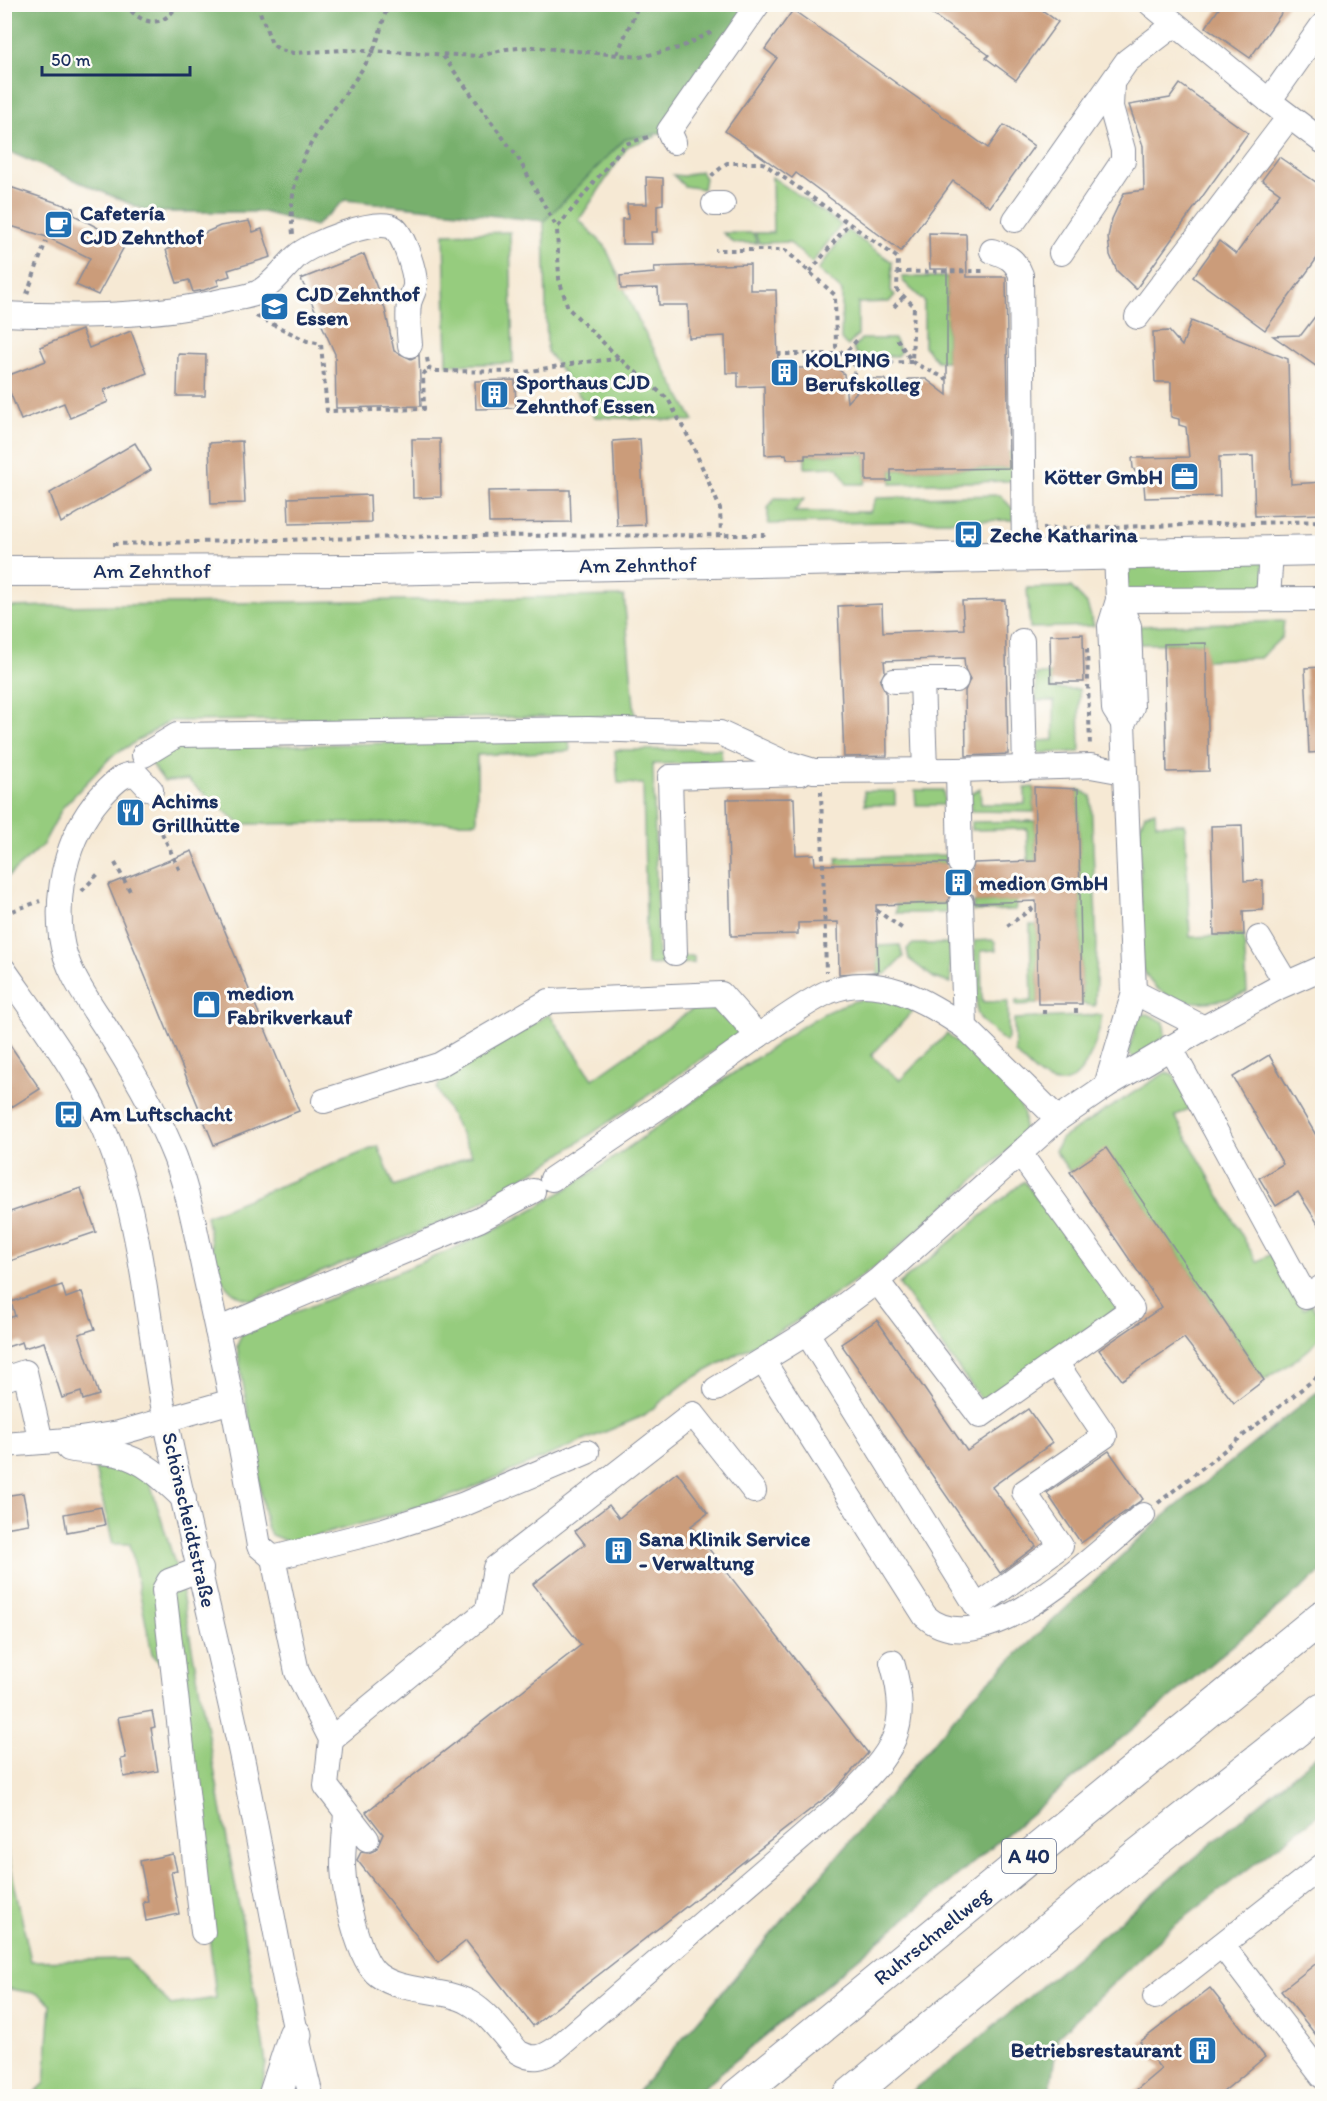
<svg xmlns="http://www.w3.org/2000/svg" width="1327" height="2101" viewBox="0 0 1327 2101" font-family="Itim,sans-serif">
<style>
.green{fill:#96cc7e;stroke:#587e6e;stroke-width:1.5}
.forest{fill:#78b06d;stroke:#4a7066;stroke-width:1.5}
.building{fill:#cb9c7a}
.lines{fill:none;stroke-linecap:round;stroke-linejoin:round}
.minor-tunnel{stroke:#cac4bc;stroke-width:24;stroke-dasharray:24 12;stroke-linecap:butt}
.minor-casing{stroke:#888c99;stroke-width:26}
.major-casing{stroke:#888c99;stroke-width:32}
.highway-casing{stroke:#888c99;stroke-width:35}
.path{stroke:#888c99;stroke-width:4;stroke-dasharray:4.5 4.5;stroke-linecap:butt}
.minor{stroke:#fff;stroke-width:24}
.major{stroke:#fff;stroke-width:30}
.highway{stroke:#fff;stroke-width:33}
.labels{text-anchor:middle;stroke-width:6;stroke-linejoin:round;paint-order:stroke}
.shield{fill:#fdfcf7;stroke:#5f6c8c;stroke-width:1.5}
.shield-label{font-size:20px;font-weight:bold;fill:#1b2f5e}
.poi-label{font-size:21px;font-weight:bold;fill:#1b2f5e;stroke:#fdfcf7;text-anchor:start}
.street-label{font-size:21px;fill:#1b2f5e;stroke:#fdfcf7}
</style>
<rect width="100%" height="100%" fill="#fdfcf7"/>
<filter id="ink" filterUnits="userSpaceOnUse"><feTurbulence type="fractalNoise" baseFrequency=".0167" numOctaves="2"/><feDisplacementMap in="SourceGraphic" scale="12" xChannelSelector="R" yChannelSelector="G"/><feConvolveMatrix kernelMatrix="1 2 1 2 8 2 1 2 1" color-interpolation-filters="sRGB"/></filter>
<filter id="wash" filterUnits="userSpaceOnUse"><feTurbulence type="fractalNoise" baseFrequency=".008" numOctaves="4" result="noise"/><feDisplacementMap in="SourceGraphic" scale="24" xChannelSelector="R" yChannelSelector="G"/><feGaussianBlur stdDeviation="1.35" result="paint"/><feColorMatrix in="noise" values="0 0 0 0 0 0 0 0 0 0 0 0 0 0 0 0 0 1.4 0 .05"/><feComposite in="paint" operator="in"/></filter>
<g filter="url(#wash)">
<rect width="100%" height="100%" fill="#f6e9d4"/>
<!-- green -->
<g class="green">
<polygon points="655,133 655,137 628,146 579,220 605,246 641,326 694,421 595,417 547,351 544,221 625,139"/>
<polygon points="700,171 705,178 703,189 684,186 673,175 684,176"/>
<polygon points="772,177 841,225 812,263 789,242 759,243 755,233 773,233"/>
<polygon points="847,230 892,262 891,291 895,295 889,302 858,303 858,335 848,346 841,340 842,291 818,270"/>
<polygon points="510,232 513,363 447,365 444,234"/>
<polygon points="723,233 753,233 757,243 734,243"/>
<polygon points="902,277 947,277 947,361 937,361 924,346 924,301 903,281"/>
<polygon points="861,339 894,339 901,351 897,356 859,356 853,349"/>
<polygon points="1008,452 1012,452 1014,476 1009,481 891,484 891,470 1008,468"/>
<polygon points="866,454 866,481 864,484 847,484 838,467 805,468 805,455"/>
<polygon points="1000,495 1013,509 1014,520 768,524 768,508 775,498 804,499 794,512 870,512 876,498"/>
<polygon points="1266,557 1266,595 1120,598 1118,558"/>
<polygon points="1071,587 1087,604 1094,626 1030,628 1027,588"/>
<polygon points="624,596 635,716 170,721 112,756 63,807 42,846 5,879 5,607"/>
<polygon points="1284,621 1282,637 1260,658 1206,660 1205,643 1140,644 1139,626"/>
<polygon points="1036,674 1051,674 1052,689 1079,689 1080,752 1037,753 1037,741 1054,740 1054,701 1036,701"/>
<polygon points="569,739 570,751 477,755 477,822 240,824 188,780 164,781 150,762 174,748"/>
<polygon points="721,749 722,763 653,764 658,957 694,956 694,963 647,965 643,784 618,783 615,750"/>
<polygon points="1034,787 1034,812 971,811 970,794 980,788 981,804 1025,804 1025,788"/>
<polygon points="1078,789 1091,796 1097,946 1095,1006 1082,1004"/>
<polygon points="915,790 943,790 945,805 916,805"/>
<polygon points="864,791 895,791 895,805 865,805"/>
<path d="M1155 811 1156 824H1185L1190 937 1244 935 1247 992C1215 1007 1159 1010 1143 968 1139 957 1142 940 1142 927 1141 894 1139 860 1140 826L1145 814Z"/>
<polygon points="1035,821 1036,861 1028,861 1027,829 971,830 971,822"/>
<polygon points="946,855 946,863 836,865 837,858"/>
<polygon points="1017,901 1015,910 973,911 973,903"/>
<polygon points="947,903 947,913 896,913 896,904"/>
<polygon points="1030,925 1037,925 1038,1004 1016,1005 1016,1001 1032,1001"/>
<polygon points="992,940 995,942 996,950 981,951 982,1002 1008,1001 1008,1039 1005,1042 981,1020 977,1012 974,941"/>
<polygon points="913,944 949,944 951,983 934,978 909,959 907,949"/>
<polygon points="900,945 903,957 887,973 878,976 877,946"/>
<path d="M882 997 904 1005 913 1011 871 1056 900 1080 947 1034C973 1055 1006 1079 1022 1109 1026 1117 1024 1128 1023 1137L879 1264 792 1324 688 1381 643 1416 457 1494 378 1519 291 1543 271 1535 266 1524 237 1346 242 1333C334 1296 431 1263 519 1217 602 1172 675 1111 753 1060 793 1034 832 998 882 997Z"/>
<path d="M704 1001 740 1033 548 1163 455 1217 253 1300C213 1296 213 1247 206 1216L378 1146 394 1186 472 1155 437 1089 440 1081 549 1014 593 1079Z"/>
<polygon points="1148,1014 1164,1022 1165,1036 1135,1059 1128,1053 1139,1015"/>
<path d="M1102 1015C1098 1041 1081 1101 1043 1078 1033 1072 1024 1061 1015 1053L1014 1019Z"/>
<path d="M1166 1072 1174 1076 1190 1108 1175 1116 1257 1262 1271 1254 1303 1309 1311 1304C1316 1312 1323 1321 1321 1331 1319 1349 1279 1370 1264 1380L1106 1149 1070 1172 1055 1151 1061 1139 1073 1131Z"/>
<polygon points="1024,1181 1119,1307 983,1403 899,1284"/>
<polygon points="131,1468 149,1479 179,1577 255,1993 266,2063 261,2096 31,2096 45,2083 51,2004 39,1994 5,1988 4,1836 31,1961 126,1959 171,2005 216,1998 181,1685 152,1654 130,1544 113,1544 95,1469"/>
</g>
<!-- forest -->
<g class="forest">
<polygon points="4,5 754,5 668,132 625,139 544,221 345,200 315,226 263,212 149,212 5,150"/>
<polygon points="1322,1388 1322,1571 693,2096 634,2096 972,1697 1158,1521"/>
<polygon points="1322,1751 1322,1812 1170,1929 1058,2036 1049,2096 906,2096 974,2043"/>
</g>
<g id="blocks">
<!-- building -->
<g class="building">
<polygon points="918,4 1034,4 1058,22 1016,80 986,58 989,55"/>
<polygon points="1222,4 1288,4 1250,58 1206,27"/>
<polygon points="793,10 988,148 1004,125 1034,146 990,207 953,181 901,251 796,173 792,178 725,131 777,58 765,49"/>
<polygon points="1180,84 1248,133 1136,289 1117,271 1110,255 1108,237 1112,219 1124,193 1144,190 1143,146 1129,105 1170,98"/>
<polygon points="1279,157 1323,187 1323,250 1265,330 1193,277 1219,241 1236,254 1280,193 1262,180"/>
<polygon points="646,177 663,178 663,204 657,205 657,232 651,232 652,244 622,244 622,219 628,219 627,204 647,204"/>
<polygon points="4,185 73,208 74,215 126,243 98,295 76,285 90,258 47,237 4,224"/>
<polygon points="249,221 253,232 262,229 271,257 228,270 230,276 217,280 219,285 204,290 193,292 189,280 177,283 166,250 220,226"/>
<polygon points="929,233 966,234 967,277 1006,277 1009,468 891,470 891,481 866,481 866,454 805,455 805,459 787,459 786,454 765,455 764,386 738,387 738,373 726,373 725,336 689,338 688,305 659,305 658,288 621,289 620,276 655,273 654,267 750,264 750,290 776,290 778,368 837,368 844,374 847,402 869,379 884,379 890,385 905,385 909,379 926,379 947,395 947,269 930,269"/>
<polygon points="364,254 385,309 394,351 411,359 419,355 421,406 336,408 335,354 301,279"/>
<polygon points="1323,306 1323,371 1273,336 1301,335"/>
<polygon points="1191,321 1288,359 1291,484 1323,482 1323,514 1255,516 1253,456 1219,457 1220,496 1145,498 1144,485 1133,468 1132,458 1189,457 1186,427 1179,425 1179,419 1171,417 1171,382 1155,382 1153,332 1169,331 1182,346"/>
<polygon points="82,330 89,348 131,331 147,373 104,390 108,402 70,418 64,403 21,420 4,377 46,361 40,347"/>
<polygon points="178,354 206,355 205,396 177,396"/>
<polygon points="515,380 516,408 476,409 475,381"/>
<polygon points="412,439 440,439 441,497 413,498"/>
<polygon points="640,439 645,525 617,526 613,441"/>
<polygon points="242,441 245,503 211,504 209,443"/>
<polygon points="135,443 151,470 61,523 50,493"/>
<polygon points="541,490 570,490 571,522 489,523 488,491"/>
<polygon points="370,495 371,522 289,524 288,498"/>
<polygon points="1005,600 1008,754 966,756 965,691 970,679 965,669 964,658 884,661 885,671 880,681 886,692 887,756 844,757 838,606 882,604 883,632 964,629 962,601"/>
<polygon points="1083,634 1084,682 1051,682 1050,635"/>
<polygon points="1206,643 1209,771 1167,772 1164,644"/>
<polygon points="1323,667 1323,752 1309,753 1305,668"/>
<polygon points="1034,787 1078,789 1082,1004 1038,1004 1036,901 975,903 973,895 961,889 953,891 947,903 876,905 878,972 839,974 838,922 798,923 798,934 731,936 727,799 794,798 796,855 814,854 815,865 946,863 953,875 961,877 972,870 974,863 1036,861"/>
<polygon points="1242,825 1244,881 1263,880 1263,910 1243,911 1244,935 1214,935 1211,826"/>
<polygon points="192,851 299,1111 214,1145 108,885"/>
<polygon points="4,1036 40,1089 4,1112"/>
<polygon points="1269,1055 1323,1147 1323,1232 1298,1192 1276,1206 1259,1178 1283,1164 1233,1077"/>
<polygon points="1106,1148 1264,1380 1234,1403 1184,1338 1122,1380 1099,1350 1162,1307 1070,1172"/>
<polygon points="81,1188 96,1232 4,1263 4,1214"/>
<polygon points="62,1285 66,1298 82,1292 95,1329 79,1334 99,1395 83,1400 81,1392 62,1398 44,1342 24,1348 22,1342 4,1348 4,1319 15,1316 11,1302"/>
<polygon points="877,1320 967,1451 1028,1409 1052,1443 992,1487 1036,1546 1000,1573 841,1344"/>
<polygon points="1109,1451 1143,1499 1081,1543 1047,1493"/>
<polygon points="677,1472 708,1513 691,1526 868,1753 834,1791 533,2026 466,1941 438,1963 357,1860 361,1852 368,1853 376,1850 383,1834 366,1812 581,1645 533,1584 585,1544 575,1531 609,1505 619,1518"/>
<polygon points="23,1493 29,1524 4,1528 4,1496"/>
<polygon points="101,1507 105,1525 67,1532 64,1514"/>
<polygon points="152,1711 155,1727 151,1728 158,1771 124,1777 121,1759 126,1758 118,1717"/>
<polygon points="173,1854 177,1871 171,1872 179,1914 146,1921 143,1902 148,1901 140,1861"/>
<polygon points="1323,1958 1323,2044 1281,1991"/>
<polygon points="1210,1988 1265,2057 1217,2097 1128,2097 1161,2069 1140,2042"/>
</g>
</g>
</g>
<g filter="url(#ink)">
<use href="#blocks" fill-opacity="0" stroke="#888c99" stroke-width="1.5"/>
<g class="lines">
<!-- minor-tunnel -->
<polyline class="minor-tunnel" points="960,863 961,903"/>
<defs>
<g id="minor">
<polyline points="1151,4 1269,101 1322,141"/>
<polyline points="1269,101 1322,26"/>
<polyline points="674,142 669,131 758,4"/>
<polyline points="714,204 723,204"/>
<polyline points="1015,220 1127,61 1174,25"/>
<path d="M992 251C1007 256 1015 259 1021 275L1024 557"/>
<polyline points="1061,253 1123,161 1123,150 1111,107 1112,85"/>
<path d="M4 314C77 317 155 317 226 300 236 298 248 297 257 293 273 285 284 268 297 256 310 244 378 216 394 228 404 236 416 274 415 286 414 292 410 298 409 304 407 316 409 332 410 345"/>
<polyline points="1137,317 1289,117"/>
<polyline points="1116,555 1118,600 1110,626 1114,709 1123,723"/>
<polyline points="1268,599 1271,551"/>
<polyline points="1118,600 1322,599"/>
<polyline points="1022,641 1025,769"/>
<polyline points="894,681 922,680"/>
<polyline points="144,755 177,735 588,729 720,733 781,761 814,771 958,770"/>
<polyline points="925,771 922,680 956,680"/>
<path d="M151 790 137 775C124 772 116 781 107 790 69 828 55 884 61 937 66 975 95 1009 114 1041 137 1078 159 1116 175 1157 191 1199 198 1245 208 1289 227 1374 244 1460 259 1546L273 1558 297 1672 331 1739 326 1786 367 1839"/>
<polyline points="960,863 958,770 1091,766 1124,772"/>
<polyline points="961,903 965,1027 1058,1119 1106,1086 1134,992 1123,723 1132,707 1129,626 1118,600"/>
<polyline points="1259,938 1286,983"/>
<polyline points="675,953 670,777 801,773"/>
<path d="M4 970C43 1026 87 1083 111 1147 145 1234 149 1344 169 1437 193 1549 222 1660 245 1772 267 1880 284 1989 311 2096"/>
<polyline points="1204,1028 1279,987 1322,968"/>
<polyline points="1170,1047 1306,1297 1322,1287"/>
<polyline points="1106,1086 1204,1028 1134,992"/>
<path d="M324 1101 439 1065 549 1001 721 994 758 1036C781 1021 804 1003 828 992 878 971 925 1001 965 1027"/>
<polyline points="552,1179 662,1105 758,1036"/>
<polyline points="877,1281 980,1416 1132,1309 1021,1155"/>
<polyline points="217,1330 479,1220 533,1191"/>
<polyline points="807,1333 977,1607 1061,1546 1024,1492 1105,1436 1056,1363"/>
<path d="M763 1361 925 1616C983 1669 1098 1551 1143 1515"/>
<polyline points="4,1379 25,1372 41,1442"/>
<polyline points="716,1389 807,1333 877,1281 1058,1119"/>
<polyline points="4,1445 80,1439 119,1433 232,1401"/>
<path d="M69 1449C85 1453 101 1451 117 1454 145 1460 164 1480 184 1499"/>
<polyline points="273,1558 384,1530 462,1505 587,1452"/>
<polyline points="201,1569 169,1581 164,1590 203,1932"/>
<polyline points="331,1739 488,1610 495,1568 693,1414 754,1491"/>
<path d="M346 1812C345 1830 343 1849 343 1867 344 1892 358 1960 378 1975 403 1994 442 1987 470 2003 489 2014 504 2036 518 2052 533 2061 543 2058 557 2048L842 1803C890 1754 913 1734 892 1662"/>
<polyline points="1222,1945 1322,2076"/>
<polyline points="1155,1997 1322,1866"/>
</g>
<polyline id="major" points="4,571 377,570 1322,550"/>
<g id="highway">
<polyline points="275,2096 295,2035"/>
<polyline points="737,2096 1322,1617"/>
<polyline points="849,2096 1137,1856 1322,1710"/>
</g>
</defs>
<!-- minor casing -->
<use href="#minor" class="minor-casing"/>
<!-- major casing -->
<use href="#major" class="major-casing"/>
<!-- highway casing -->
<use href="#highway" class="highway-casing"/>
<!-- path -->
<g class="path">
<path d="M125 4C142 26 163 29 178 4"/>
<polyline points="257,4 272,44 280,50 293,53 344,50 480,56 506,49 533,47 640,57 679,48 712,32"/>
<polyline points="617,54 639,4"/>
<polyline points="443,56 518,158 557,228"/>
<polyline points="648,137 625,144 557,228 559,279 568,308 620,359 668,399 692,444 720,508 721,535"/>
<polyline points="711,176 727,163 763,163 898,258 897,290 914,306 912,362 854,363 836,347 835,295 785,250 715,250"/>
<path d="M293 234C283 151 336 117 372 53 379 39 383 20 388 4"/>
<polyline points="810,272 849,223"/>
<polyline points="897,272 983,271"/>
<polyline points="27,294 46,241"/>
<polyline points="894,307 904,296"/>
<polyline points="256,316 307,341 321,344 327,411 424,409 423,374 429,369"/>
<polyline points="897,339 912,362 947,379"/>
<polyline points="777,354 844,354 858,339"/>
<polyline points="427,358 429,369 437,371 525,372 583,362 620,359"/>
<polyline points="846,382 854,373 854,363"/>
<polyline points="1043,529 1322,521"/>
<polyline points="113,544 446,536 766,535"/>
<polyline points="1087,649 1090,747"/>
<polyline points="821,791 826,972"/>
<polyline points="162,833 180,871"/>
<polyline points="115,863 130,891"/>
<polyline points="82,891 98,874"/>
<polyline points="876,910 903,929"/>
<polyline points="4,914 40,901"/>
<polyline points="1007,926 1036,906"/>
<polyline points="1074,1011 1078,1011"/>
<polyline points="1042,1012 1046,1012"/>
<polyline points="1158,1503 1322,1373"/>
</g>
<!-- minor -->
<use href="#minor" class="minor"/>
<!-- major -->
<use href="#major" class="major"/>
<!-- highway -->
<use href="#highway" class="highway"/>
</g>
</g>
<!-- icons -->
<defs>
<symbol id="cafe-square" viewBox="-11 -11 22 22"><rect x="-9" y="-9" width="18" height="18" rx="4" fill="#1f6fb2" stroke="#fdfcf7"/><path d="M-5.5-4.5H6V0H3Q3 3.5 0 3.5H-2.5Q-5.5 3.5-5.5 0ZM3-3.2v2h1.7v-2ZM-6 4.5H4V6H-6Z" fill="#fff"/></symbol>
<symbol id="school-square" viewBox="-11 -11 22 22"><rect x="-9" y="-9" width="18" height="18" rx="4" fill="#1f6fb2" stroke="#fdfcf7"/><path d="M0-5L7-2L0 1L-7-2ZM-4 1L0 2.5L4 1V4Q0 6-4 4Z" fill="#fff"/></symbol>
<symbol id="building-square" viewBox="-11 -11 22 22"><rect x="-9" y="-9" width="18" height="18" rx="4" fill="#1f6fb2" stroke="#fdfcf7"/><path d="M-4-6H4V6H1V3H-1V6H-4ZM-2.5-4.3h1.7v1.8h-1.7ZM.8-4.3h1.7v1.8H.8ZM-2.5-1h1.7V.8h-1.7ZM.8-1h1.7V.8H.8Z" fill="#fff"/></symbol>
<symbol id="office-square" viewBox="-11 -11 22 22"><rect x="-9" y="-9" width="18" height="18" rx="4" fill="#1f6fb2" stroke="#fdfcf7"/><path d="M-6-3h4V-5.5h4V-3h4V5H-6ZM-1-4.5V-3h2v-1.5ZM-6 0V1H6V0Z" fill="#fff"/></symbol>
<symbol id="bus-square" viewBox="-11 -11 22 22"><rect x="-9" y="-9" width="18" height="18" rx="4" fill="#1f6fb2" stroke="#fdfcf7"/><path d="M-5-6H5V4H4V6H2V4H-2V6H-4V4H-5ZM-3.5-4V0h7V-4ZM-3.5 1.2v1.5H-2V1.2ZM2 1.2v1.5H3.5V1.2Z" fill="#fff"/></symbol>
<symbol id="restaurant-square" viewBox="-11 -11 22 22"><rect x="-9" y="-9" width="18" height="18" rx="4" fill="#1f6fb2" stroke="#fdfcf7"/><path d="M-5-6h1v4h1v-4h1v4h1v-4h1v5L-1.5 .5V6h-2V.5L-5-1ZM5-6V6H3V1.5H1.5Q1.5-4 5-6Z" fill="#fff"/></symbol>
<symbol id="shop-square" viewBox="-11 -11 22 22"><rect x="-9" y="-9" width="18" height="18" rx="4" fill="#1f6fb2" stroke="#fdfcf7"/><path d="M-5-2.5h2.3a2.7 3.5 0 0 1 5.4 0H5L5.5 6h-11ZM-1.5-2.5h3a1.5 2.3 0 0 0-3 0Z" fill="#fff"/></symbol>
</defs>
<g fill-rule="evenodd">
<use href="#cafe-square" x="42" y="208" width="33" height="33"/>
<use href="#school-square" x="258" y="290" width="33" height="33"/>
<use href="#building-square" x="768" y="356" width="33" height="33"/>
<use href="#building-square" x="478" y="378" width="33" height="33"/>
<use href="#office-square" x="1168" y="460" width="33" height="33"/>
<use href="#bus-square" x="952" y="518" width="33" height="33"/>
<use href="#restaurant-square" x="114" y="796" width="33" height="33"/>
<use href="#building-square" x="942" y="866" width="33" height="33"/>
<use href="#shop-square" x="190" y="988" width="33" height="33"/>
<use href="#bus-square" x="52" y="1098" width="33" height="33"/>
<use href="#building-square" x="602" y="1534" width="33" height="33"/>
<use href="#building-square" x="1186" y="2034" width="33" height="33"/>
</g>
<g class="labels">
<!-- shield labels -->
<rect class="shield" x="1002" y="1839" width="54" height="34" rx="4.5"/>
<g class="shield-label">
<text x="1029" y="1863">A 40</text>
</g>
<!-- poi labels -->
<g class="poi-label">
<text x="80" y="220">Cafetería<tspan x="80" dy="24">CJD Zehnthof</tspan></text>
<text x="296" y="301">CJD Zehnthof<tspan x="296" dy="24">Essen</tspan></text>
<text x="805" y="367">KOLPING<tspan x="805" dy="24">Berufskolleg</tspan></text>
<text x="516" y="389">Sporthaus CJD<tspan x="516" dy="24">Zehnthof Essen</tspan></text>
<text x="1163" y="484" text-anchor="end">Kötter GmbH</text>
<text x="990" y="542">Zeche Katharina</text>
<text x="152" y="808">Achims<tspan x="152" dy="24">Grillhütte</tspan></text>
<text x="979" y="890">medion GmbH</text>
<text x="227" y="1000">medion<tspan x="227" dy="24">Fabrikverkauf</tspan></text>
<text x="90" y="1121">Am Luftschacht</text>
<text x="639" y="1546">Sana Klinik Service<tspan x="639" dy="24">- Verwaltung</tspan></text>
<text x="1182" y="2057" text-anchor="end">Betriebsrestaurant</text>
</g>
<!-- street labels -->
<g class="street-label">
<text transform="translate(638 565) rotate(-1)" y="7">Am Zehnthof</text>
<text x="152" y="578">Am Zehnthof</text>
<text transform="translate(189 1520) rotate(77)" y="7">Schönscheidtstraße</text>
<text transform="translate(932 1936) rotate(-39)" y="7">Ruhrschnellweg</text>
</g>
</g>
<!-- margin -->
<rect width="1327" height="2101" fill="none" stroke="#fdfcf7" stroke-width="24"/>
<!-- scale -->
<path d="M42 66v9h148v-9" fill="none" stroke="#1b2f5e" stroke-width="3"/>
<text x="51" y="66" font-size="18" fill="#1b2f5e" stroke="#fdfcf7" stroke-width="4.5" paint-order="stroke">50 m</text>
</svg>
